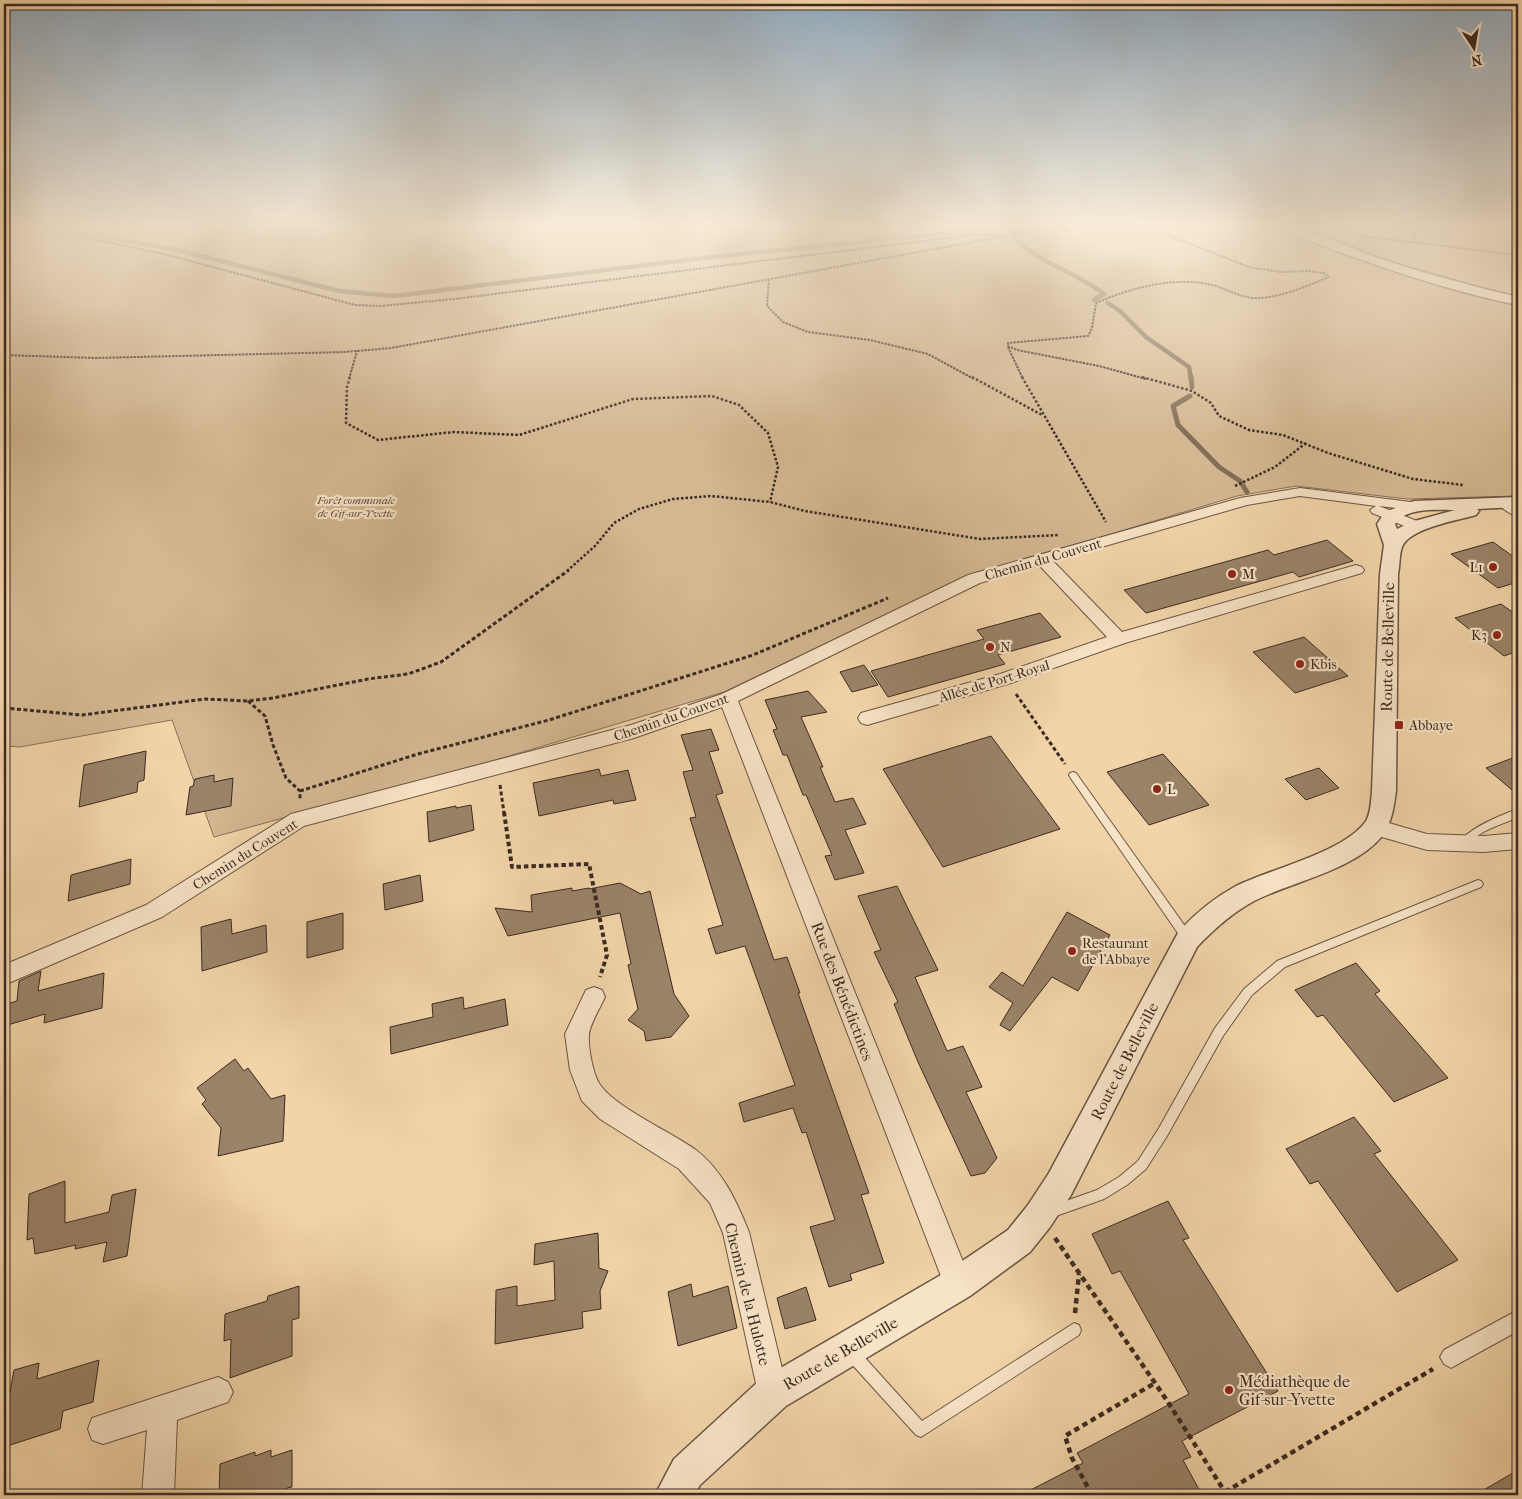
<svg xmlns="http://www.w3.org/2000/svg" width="1522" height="1499" viewBox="0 0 1522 1499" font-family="'IM FELL French Canon',serif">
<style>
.green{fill:#d3b791;stroke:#87715a}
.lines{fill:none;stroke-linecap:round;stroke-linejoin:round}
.stream-far1{stroke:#846e57;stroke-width:4.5}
.stream{stroke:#846e57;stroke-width:5}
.building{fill:#9a8368;stroke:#3b2b22}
.service-casing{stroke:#695544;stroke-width:2}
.pedestrian-casing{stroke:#695544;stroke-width:2}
.minor-casing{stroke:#695544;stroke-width:2}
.tertiary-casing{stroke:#695544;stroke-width:3}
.path-far4{stroke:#3b2b22;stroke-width:2;stroke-dasharray:2.5 1;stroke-linecap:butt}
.path-far3{stroke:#3b2b22;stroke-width:2.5;stroke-dasharray:2.5 2;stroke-linecap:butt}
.path-far2{stroke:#3b2b22;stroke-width:3;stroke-dasharray:4 2.5;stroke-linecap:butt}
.path-far1{stroke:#3b2b22;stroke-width:4;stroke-dasharray:4.5 3;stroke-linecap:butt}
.path{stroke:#3b2b22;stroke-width:4.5;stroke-dasharray:5.5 4;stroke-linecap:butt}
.service{fill:#f7e3c6;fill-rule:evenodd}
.pedestrian{fill:#f7e3c6;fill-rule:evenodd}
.minor{fill:#f7e3c6;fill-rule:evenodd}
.tertiary{fill:#f7e3c6;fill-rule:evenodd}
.poi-dot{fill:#8f2418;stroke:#f7e3c6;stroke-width:2}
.labels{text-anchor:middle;stroke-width:4.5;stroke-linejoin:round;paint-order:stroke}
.far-park-label{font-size:11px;font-style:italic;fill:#594738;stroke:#f7e3c6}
.street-label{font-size:14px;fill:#3b2b22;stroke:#f7e3c6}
.poi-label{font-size:14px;fill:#3b2b22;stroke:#f7e3c6;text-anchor:start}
.near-street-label{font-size:16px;fill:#3b2b22;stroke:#f7e3c6}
.near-poi-label{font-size:16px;fill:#3b2b22;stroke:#f7e3c6;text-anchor:start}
</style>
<rect width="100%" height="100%" fill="#f2d4a8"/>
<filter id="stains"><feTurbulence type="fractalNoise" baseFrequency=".004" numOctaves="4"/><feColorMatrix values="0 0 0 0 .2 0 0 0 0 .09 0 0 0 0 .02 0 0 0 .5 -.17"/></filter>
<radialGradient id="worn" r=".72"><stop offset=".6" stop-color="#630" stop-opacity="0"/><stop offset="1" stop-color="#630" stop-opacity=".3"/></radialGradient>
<!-- green -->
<polygon class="green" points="4,225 1518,225 1518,496 1407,499 1296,486 1237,496 959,580 724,692 506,757 214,837 172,720 20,747 4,746"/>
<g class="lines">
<!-- stream-far1 -->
<g class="stream-far1">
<polyline points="43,225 178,250 339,291 394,296 703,258 966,231"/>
<polyline points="971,230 1008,227 1012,234"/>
<path d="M1014 237C1038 263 1076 272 1104 294L1094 300"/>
<polyline points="1108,303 1120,311 1146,337 1189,367 1191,379"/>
</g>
<!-- stream -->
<g class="stream">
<polyline points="1191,377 1192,387"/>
<polyline points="1190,396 1173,406 1178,425 1219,467 1240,481 1247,492"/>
</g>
</g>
<!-- building -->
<g class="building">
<polygon points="1327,540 1353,561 1299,577 1293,572 1146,613 1124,590 1268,550 1274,555"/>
<polygon points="1493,542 1518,560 1518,582 1498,588 1451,554"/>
<polygon points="1501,604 1518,616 1518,651 1504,656 1455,618"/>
<polygon points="1040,613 1061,637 998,655 1005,664 888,697 871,671 984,639 977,630"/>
<polygon points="1304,637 1348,676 1295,693 1253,652"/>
<polygon points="864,665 878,685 852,692 840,672"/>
<polygon points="808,691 827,712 801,717 823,767 820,767 835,802 853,798 866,824 845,830 864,873 835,880 825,856 832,855 806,795 803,795 787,755 783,755 773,730 777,729 765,700"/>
<polygon points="711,729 719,750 709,752 723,793 716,795 774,960 787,957 800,993 798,993 869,1193 861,1195 884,1263 850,1274 852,1280 829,1287 810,1227 835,1220 806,1132 802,1133 793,1108 744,1122 739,1103 795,1085 745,946 716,954 708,929 723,925 690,818 696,817 683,772 693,770 681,735"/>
<polygon points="991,736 1060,829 943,867 883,769"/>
<polygon points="146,751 144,780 138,782 137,792 79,807 84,765"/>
<polygon points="1163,754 1209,805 1149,825 1107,772"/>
<polygon points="1518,756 1518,795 1486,768"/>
<polygon points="1319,768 1339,788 1306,800 1285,779"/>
<polygon points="599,769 601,776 628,770 636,800 614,804 613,800 539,816 533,783"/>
<polygon points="214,775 214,782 233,778 231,806 186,815 190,787 193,786 195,779"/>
<polygon points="471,805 474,830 429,842 427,812 456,806 456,808"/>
<polygon points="131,859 130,884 68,901 71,875"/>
<polygon points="420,875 423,901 385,910 383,884"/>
<polygon points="620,883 641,894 650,891 674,994 689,1016 671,1037 646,1041 644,1031 628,1020 638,1009 628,965 631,964 620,913 508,936 495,908 532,912 531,895 572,888 572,891 589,888 589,889"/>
<polygon points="897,886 938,970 915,977 947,1051 963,1046 982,1087 966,1092 997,1158 985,1173 971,1176 918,1062 894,1004 898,1002 874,952 881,950 858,896"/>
<polygon points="1067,912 1110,935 1078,991 1052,977 1010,1031 1000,1025 1013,1003 989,987 1002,972 1023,986"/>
<polygon points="343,913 343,949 307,958 307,922"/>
<polygon points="231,919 232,934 266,925 267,952 202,971 201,927"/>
<polygon points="1356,963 1380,991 1375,994 1448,1078 1394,1102 1323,1015 1317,1017 1295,990"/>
<polygon points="41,971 38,991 104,973 102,1008 44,1023 45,1014 4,1026 4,1005 17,1001 19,981"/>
<polygon points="463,997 464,1009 505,999 508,1025 391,1054 390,1027 433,1017 432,1004"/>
<polygon points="235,1059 244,1071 248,1068 271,1099 285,1095 283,1141 218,1156 221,1128 202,1104 206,1100 197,1088"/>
<polygon points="1354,1117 1381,1151 1374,1154 1458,1260 1397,1292 1318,1181 1310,1184 1286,1149"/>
<polygon points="65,1181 65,1223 109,1212 112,1195 136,1189 127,1256 103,1262 107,1242 75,1249 76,1245 35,1254 33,1238 27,1240 29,1194"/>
<polygon points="1168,1201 1189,1238 1183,1240 1278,1391 1182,1441 1191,1457 1183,1460 1202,1495 1021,1495 1083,1463 1077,1453 1189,1394 1120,1271 1112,1274 1092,1234"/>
<polygon points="598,1233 599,1268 608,1271 600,1291 601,1309 582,1312 583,1328 495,1344 496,1290 517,1286 517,1306 555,1300 554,1261 534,1265 535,1244"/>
<polygon points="691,1284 693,1297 728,1286 737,1328 678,1346 668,1292"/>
<polygon points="299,1286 299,1318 292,1320 292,1356 230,1378 231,1339 224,1341 225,1314 267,1301 268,1296"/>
<polygon points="806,1287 816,1320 785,1329 777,1298"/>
<polygon points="99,1360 93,1402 63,1411 60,1429 4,1447 4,1425 14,1370 39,1363 37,1379"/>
<polygon points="271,1450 271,1457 292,1450 292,1487 287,1488 287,1495 219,1495 220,1464 255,1452 255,1456"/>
<polygon points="1518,1470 1518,1495 1475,1495"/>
</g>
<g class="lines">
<defs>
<g id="service">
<polygon points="1073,772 1076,773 1192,936 1193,939 1192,942 1188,943 1184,942 1070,777 1069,775 1070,773"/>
<path d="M1518 809V817C1506 823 1488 828 1477 836 1471 841 1469 848 1461 846L1459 843C1469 828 1501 815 1518 809Z"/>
<polygon points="1478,880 1481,881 1483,884 1481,887 1285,967 1252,995 1223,1036 1167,1136 1146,1169 1127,1185 1104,1199 1053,1217 1049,1215 1047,1211 1049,1207 1097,1190 1119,1177 1138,1161 1159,1128 1215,1028 1244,989 1277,961"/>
<polygon points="1074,1323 1079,1325 1081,1330 1079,1335 921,1437 916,1435 848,1360 846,1355 848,1350 853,1348 858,1350 922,1421"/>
</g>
<polygon id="pedestrian" points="1518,1310 1518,1331 1458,1364 1451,1368 1444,1364 1440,1357 1444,1350"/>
<g id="minor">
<polygon points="1300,488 1419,503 1421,506 1419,509 1414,510 1379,506 1422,523 1425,526 1422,529 1417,531 1372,513 1370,510 1376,506 1300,496 1247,505 1053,561 1122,632 1356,565 1362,567 1364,570 1362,573 1125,643 1011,683 867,725 861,723 858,718 861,713 1000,674 1107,637 1039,565 980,583 738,701 972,1284 968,1294 958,1298 948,1294 944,1284 722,707 634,738 304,826 162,917 4,985 4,965 146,905 291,814 631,725 722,694 968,575 1240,498"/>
<path d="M1505 499 1518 505V516C1511 515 1502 509 1498 503L1500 500Z"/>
<polygon points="1375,819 1427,834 1484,836 1518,833 1518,849 1484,852 1427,850 1368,833 1365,827 1368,821"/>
<path d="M594 987 602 990 605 997C601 1006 589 1026 589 1035 588 1048 593 1073 599 1083 612 1106 673 1133 696 1150 723 1171 737 1202 749 1232L788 1393 783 1403 773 1408 763 1403 758 1393 723 1233 710 1203 679 1169 600 1119 582 1101 570 1070 565 1034 586 990Z"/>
<polygon points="218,1377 228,1382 233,1392 228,1402 177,1420 174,1495 142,1495 147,1430 103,1444 92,1440 88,1429 92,1418"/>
</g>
<g id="tertiary">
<path d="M1273 225C1304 224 1347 247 1378 258 1424 273 1471 286 1518 297V305C1434 288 1355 258 1275 228Z"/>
<path d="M1518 497V507L1477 509 1479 511 1476 515C1459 520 1409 528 1402 547 1399 555 1400 566 1398 574L1396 791C1394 806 1392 822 1383 835 1354 871 1293 881 1254 901 1232 913 1214 929 1197 947L1071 1195 1050 1227 1030 1252 970 1296 786 1406 700 1485 694 1495H655L674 1459 760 1380 946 1272 1008 1230 1028 1205 1049 1173 1179 931C1196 913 1214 898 1236 886 1270 869 1345 852 1366 821 1371 813 1371 800 1372 791L1380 574 1384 545 1377 524 1385 512 1414 501ZM1455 510 1411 522 1397 529 1395 524C1406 507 1437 510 1455 510Z"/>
</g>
</defs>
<!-- service casing -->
<use href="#service" class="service-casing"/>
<!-- pedestrian casing -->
<use href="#pedestrian" class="pedestrian-casing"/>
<!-- minor casing -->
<use href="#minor" class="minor-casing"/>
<!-- tertiary casing -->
<use href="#tertiary" class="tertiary-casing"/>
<!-- path-far4 -->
<g class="path-far4">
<polyline points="25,225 164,254 355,305 381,306 454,299 971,235 1003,236"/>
<polyline points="1142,225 1249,267 1281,272 1307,271 1324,273 1329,277"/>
<polyline points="1409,225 1416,242"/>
<polyline points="971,235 968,229 987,225"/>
<polyline points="1360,236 1518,255"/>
<polyline points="769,279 767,306 783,322 808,332 870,340 928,354 974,379"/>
<polyline points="1008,347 1023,379"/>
<polyline points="4,355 95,358 345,352 391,348 1067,225"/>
<polyline points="349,379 357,351"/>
<path d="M1146 379 1099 366 1017 350 1008 346V343L1088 336 1092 328 1096 303C1130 288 1171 277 1208 284 1224 287 1239 298 1256 298 1281 298 1306 286 1329 277"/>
</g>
<!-- path-far3 -->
<g class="path-far3">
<polyline points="350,377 347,387 346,423 378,440 454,432 519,435 633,399 712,396 739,405 768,433 778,467 770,502"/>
<polyline points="972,377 1042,415"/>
<polyline points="1022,377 1106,522"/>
<polyline points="1142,377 1192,391 1211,403 1219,416 1249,430 1283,435 1328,453 1413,479 1463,485"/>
<polyline points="1235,486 1275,467 1306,443"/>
<polyline points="567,571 595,546 614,523 639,509 673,499 711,496 770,502 805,511 980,539 1059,535"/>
</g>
<!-- path-far2 -->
<g class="path-far2">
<polyline points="1016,694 1065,764"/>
<polyline points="248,701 265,716 273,745 286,778 300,791 300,799"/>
<polyline points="4,708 82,715 205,699 248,701 273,698 368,679 408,674 441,662 569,570"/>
<polyline points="500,785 504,813"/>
<polyline points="300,791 418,754 549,720 753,655 888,598"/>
</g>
<!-- path-far1 -->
<polyline class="path-far1" points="504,812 512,867 589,864 607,955 600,977"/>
<!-- path -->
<g class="path">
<polyline points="1055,1238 1166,1399 1225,1492 1240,1495"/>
<polyline points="1075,1313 1079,1274"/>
<polyline points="1225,1492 1433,1369"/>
<polyline points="1092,1495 1072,1458 1065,1436 1155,1383"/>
</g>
<!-- service -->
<use href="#service" class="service"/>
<!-- pedestrian -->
<use href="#pedestrian" class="pedestrian"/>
<!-- minor -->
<use href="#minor" class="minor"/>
<!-- tertiary -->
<use href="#tertiary" class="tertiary"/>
</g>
<!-- sky -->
<linearGradient id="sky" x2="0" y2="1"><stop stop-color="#93aabc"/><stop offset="0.52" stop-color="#f9ecd8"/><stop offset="1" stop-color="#f9ecd8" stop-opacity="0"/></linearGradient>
<rect width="1522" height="435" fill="url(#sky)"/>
<!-- markers -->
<g class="poi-dot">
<circle cx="1493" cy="567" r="5"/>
<circle cx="1232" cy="574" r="5"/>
<circle cx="1497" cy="635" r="5"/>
<circle cx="990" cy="647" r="5"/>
<circle cx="1300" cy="664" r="5"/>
<rect x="1394" y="720" width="10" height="10" rx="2.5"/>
<circle cx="1157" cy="789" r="5"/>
<circle cx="1072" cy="951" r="5"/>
<circle cx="1229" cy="1390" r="5"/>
</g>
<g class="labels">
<!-- far-park labels -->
<g class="far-park-label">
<text x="356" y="504">Forêt communale<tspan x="356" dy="13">de Gif-sur-Yvette</tspan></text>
</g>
<!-- street labels -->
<g class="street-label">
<text transform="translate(1043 559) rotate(-16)" y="5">Chemin du Couvent</text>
<text transform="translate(994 681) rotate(-17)" y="5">Allée de Port-Royal</text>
<text transform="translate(671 717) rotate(-19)" y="5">Chemin du Couvent</text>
<text transform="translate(245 854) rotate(-32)" y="5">Chemin du Couvent</text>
</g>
<!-- poi labels -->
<g class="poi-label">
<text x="1483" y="572" text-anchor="end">L1</text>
<text x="1242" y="579">M</text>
<text x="1487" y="640" text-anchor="end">K3</text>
<text x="1000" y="652">N</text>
<text x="1310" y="669">Kbis</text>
<text x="1409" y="730">Abbaye</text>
<text x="1167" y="794">L</text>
<text x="1082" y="948">Restaurant<tspan x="1082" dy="16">de l'Abbaye</tspan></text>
</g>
<!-- near-street labels -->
<g class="near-street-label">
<text transform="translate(1387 647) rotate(-89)" y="6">Route de Belleville</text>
<text transform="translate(843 991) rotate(69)" y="6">Rue des Bénédictines</text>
<text transform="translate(1124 1061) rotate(-63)" y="6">Route de Belleville</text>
<text transform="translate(748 1294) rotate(76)" y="6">Chemin de la Hulotte</text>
<text transform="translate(840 1353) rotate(-30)" y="6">Route de Belleville</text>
</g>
<!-- near-poi labels -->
<g class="near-poi-label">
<text x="1239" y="1387">Médiathèque de<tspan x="1239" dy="18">Gif-sur-Yvette</tspan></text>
</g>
</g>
<!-- margin -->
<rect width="1522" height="1499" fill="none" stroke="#f2d4a8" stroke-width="20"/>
<rect x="5" y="5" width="1512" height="1489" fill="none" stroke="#3b2b22" stroke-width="2.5"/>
<rect x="10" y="10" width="1502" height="1479" fill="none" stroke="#3b2b22"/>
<!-- north arrow -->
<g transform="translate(1474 48) rotate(168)" stroke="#f7e3c6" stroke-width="4" paint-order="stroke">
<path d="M0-4L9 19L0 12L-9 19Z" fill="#3b2b22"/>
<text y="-8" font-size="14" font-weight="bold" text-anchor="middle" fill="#3b2b22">N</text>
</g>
<rect width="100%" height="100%" filter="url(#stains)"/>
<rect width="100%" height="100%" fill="url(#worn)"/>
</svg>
